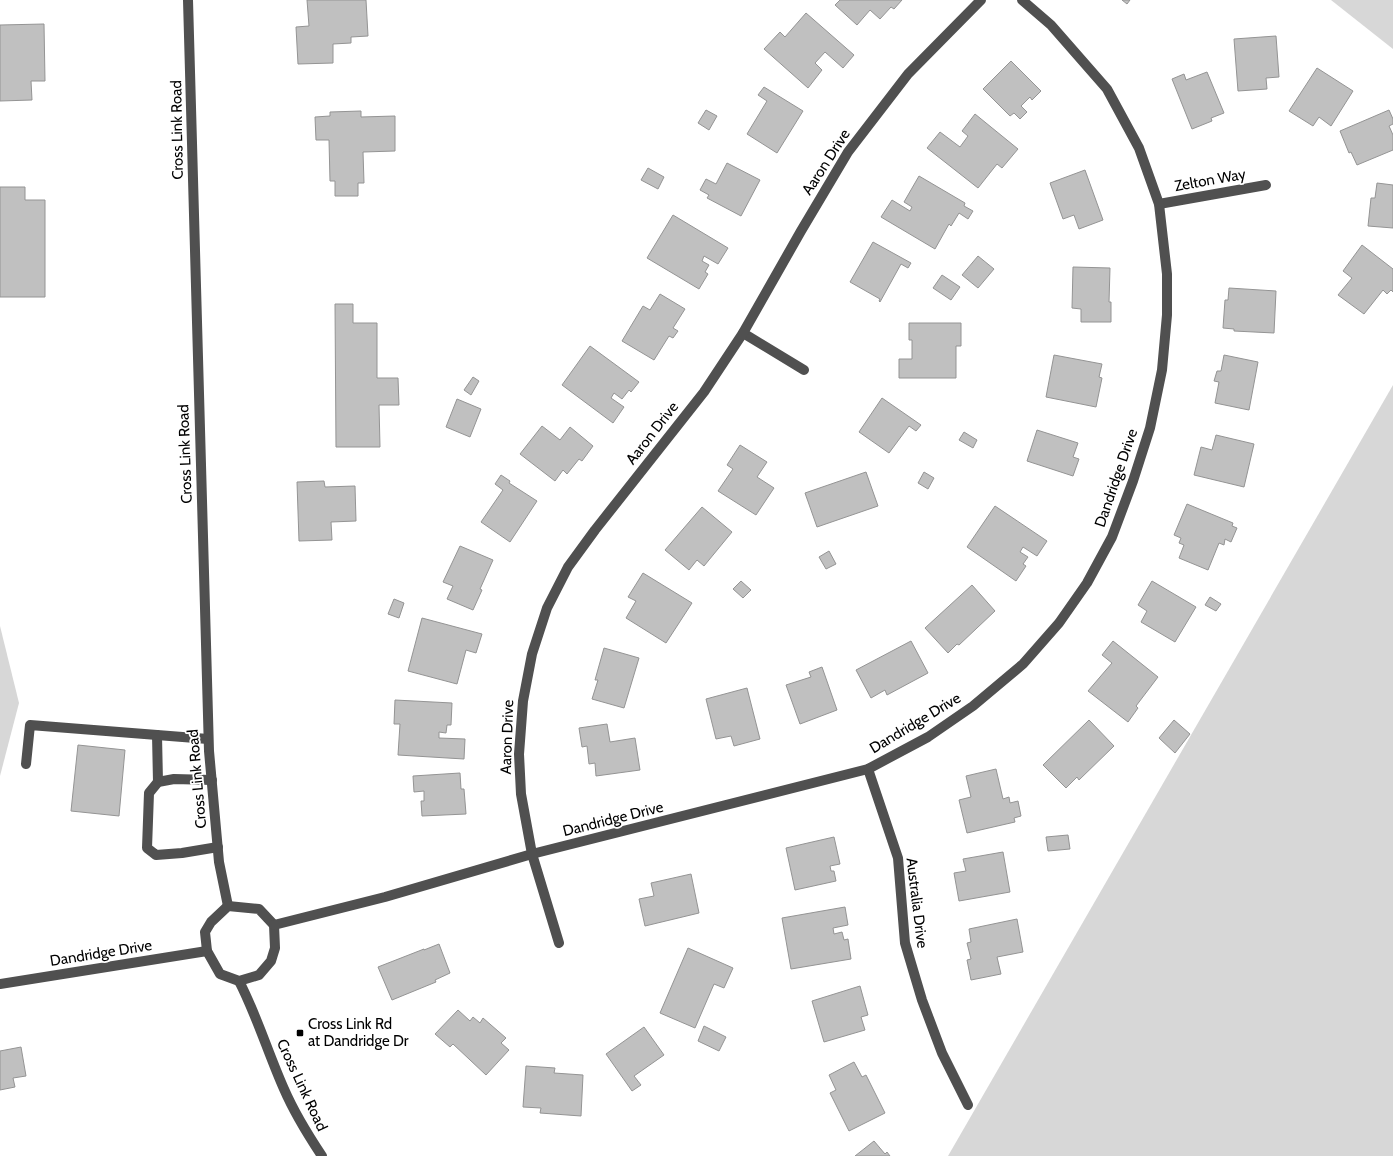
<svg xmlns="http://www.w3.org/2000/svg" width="1393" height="1156" viewBox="0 0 1393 1156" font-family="Cabin,sans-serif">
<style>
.green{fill:#d7d7d7}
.building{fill:#c0c0c0;stroke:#949494}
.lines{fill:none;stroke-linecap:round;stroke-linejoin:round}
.minor{stroke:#505050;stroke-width:10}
.poi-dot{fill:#000;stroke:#fff;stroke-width:1.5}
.labels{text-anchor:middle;stroke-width:3.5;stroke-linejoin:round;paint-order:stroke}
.street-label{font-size:15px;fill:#000;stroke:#fff}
.poi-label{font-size:15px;fill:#000;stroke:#fff;text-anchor:start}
</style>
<rect width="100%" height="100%" fill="#fff"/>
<!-- green -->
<g class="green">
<polygon points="1331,0 1393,0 1393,49"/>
<polygon points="1393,385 1393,1156 948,1156"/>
<polygon points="0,626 19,703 0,776"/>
</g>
<!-- building -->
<g class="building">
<polygon points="307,0 366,0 368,36 351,37 351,43 333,44 333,63 298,64 296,27 309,26"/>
<polygon points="840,0 902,0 894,9 891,7 880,19 870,10 857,25 835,5"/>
<polygon points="1122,0 1130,0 1127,4"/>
<polygon points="806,13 854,55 843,68 825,52 815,63 822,70 808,88 764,49 780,32 785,37"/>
<polygon points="44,24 45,81 31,81 32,100 0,101 0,25"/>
<polygon points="1276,36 1279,77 1266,78 1267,89 1238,91 1234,39"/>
<polygon points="1011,61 1041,91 1032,100 1030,97 1021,106 1027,112 1020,119 1014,113 1010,116 983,89"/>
<polygon points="1317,68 1353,91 1331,126 1319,117 1313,126 1289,111"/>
<polygon points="1207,72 1224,113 1211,118 1212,121 1192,129 1172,79 1184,74 1186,80"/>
<polygon points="764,87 803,111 777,153 747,134 767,101 758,95"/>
<polygon points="706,110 717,116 709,130 698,123"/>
<polygon points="1389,110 1393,119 1393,124 1389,126 1393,135 1393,150 1357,165 1351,152 1349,153 1340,131"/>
<polygon points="361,111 361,117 395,116 395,151 363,152 364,183 358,183 358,196 335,196 335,181 330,181 329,140 316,140 315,117 330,116 330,112"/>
<polygon points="975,114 1018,149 1002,168 997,164 978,188 927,148 940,132 960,147 968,136 962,131"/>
<polygon points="727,163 760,180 741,216 707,198 709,195 700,190 706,179 716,184"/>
<polygon points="648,168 664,177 658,189 641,180"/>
<polygon points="1085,170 1103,220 1079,229 1074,215 1063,219 1050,183"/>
<polygon points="919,176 965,203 964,206 973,211 968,219 959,213 951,226 949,224 935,249 881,217 892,200 910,211 912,207 904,202"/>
<polygon points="1377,183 1393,185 1393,228 1368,226 1371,198 1375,198"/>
<polygon points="0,187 25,187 25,200 45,200 45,297 0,297"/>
<polygon points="673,215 728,248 718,264 704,256 702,261 709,265 705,272 708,274 699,289 647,258"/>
<polygon points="873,242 911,263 908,268 901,264 880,302 879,301 880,299 850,282"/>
<polygon points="1362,245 1393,269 1393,292 1391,290 1387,294 1383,290 1364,314 1338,295 1352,278 1343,271"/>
<polygon points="978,256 994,269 978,288 962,275"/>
<polygon points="1073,267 1110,268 1109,302 1111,302 1111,322 1081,322 1081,309 1072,308"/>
<polygon points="942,275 960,287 951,300 933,288"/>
<polygon points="1229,288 1276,291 1274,333 1234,331 1234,329 1223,328 1225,300 1228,300"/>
<polygon points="660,294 685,309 673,328 678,331 673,338 669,336 654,360 622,341 643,306 650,310"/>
<polygon points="335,304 353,304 353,323 377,323 377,378 398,378 399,405 379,405 380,447 336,447"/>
<polygon points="909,323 961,323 961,346 956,346 956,378 899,378 899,359 912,359 912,340 909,340"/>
<polygon points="590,346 639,382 631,392 629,390 622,399 614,393 611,398 624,407 613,423 562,385"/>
<polygon points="1054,355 1102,364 1099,377 1102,378 1096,407 1046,397"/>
<polygon points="1224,355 1258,362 1249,410 1215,403 1219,382 1214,381 1217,371 1221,371"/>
<polygon points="473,377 479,381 471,395 464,390"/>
<polygon points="882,398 921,425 916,431 909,426 889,453 859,432"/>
<polygon points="457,399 481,409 470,437 446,427"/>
<polygon points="542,426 560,440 570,427 593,446 582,461 579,459 567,474 563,470 555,481 520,454"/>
<polygon points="1037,430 1078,443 1073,457 1079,459 1073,476 1027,461"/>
<polygon points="964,432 977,440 973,448 959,440"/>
<polygon points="1216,435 1254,444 1244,487 1194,475 1201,447 1212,450"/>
<polygon points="740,445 767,462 757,477 774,488 756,515 718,491 733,469 727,465"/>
<polygon points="866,472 878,506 817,527 805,493"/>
<polygon points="924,472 934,478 928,489 918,483"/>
<polygon points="501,475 510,481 509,483 537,501 510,542 481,522 503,490 495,484"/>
<polygon points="324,481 325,487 355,486 356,521 331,522 332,540 299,541 297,482"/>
<polygon points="1187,504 1233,523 1232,526 1237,528 1231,542 1225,539 1224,545 1219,543 1208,570 1179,558 1184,545 1179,543 1181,538 1174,535"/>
<polygon points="995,506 1047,541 1037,556 1023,547 1020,552 1028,557 1023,564 1026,566 1016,581 967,547"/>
<polygon points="702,507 732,532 704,566 697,560 689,570 665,550"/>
<polygon points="460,546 493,560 480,589 482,590 473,610 447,599 453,586 443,582"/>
<polygon points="829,551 836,564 826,569 819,557"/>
<polygon points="643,573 692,603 666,643 626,618 636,601 628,597"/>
<polygon points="741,581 751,590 743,598 733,589"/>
<polygon points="1152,581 1196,607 1175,642 1141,622 1147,611 1138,605"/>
<polygon points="972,585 995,611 959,645 957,644 948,653 925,628"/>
<polygon points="1210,597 1221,604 1216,611 1205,605"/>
<polygon points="394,599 404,603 399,618 388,614"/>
<polygon points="422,618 482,634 476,653 466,650 457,684 408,671"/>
<polygon points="911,641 928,673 887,695 885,690 871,698 856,670"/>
<polygon points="1113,641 1158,677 1136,706 1138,708 1128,722 1088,691 1112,663 1102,655"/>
<polygon points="604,648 639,658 624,708 592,699 598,680 595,680"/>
<polygon points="822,667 837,710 800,724 786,685 811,677 809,672"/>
<polygon points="747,688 760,739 734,746 731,736 716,739 706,699"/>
<polygon points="395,700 452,703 451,725 447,725 446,733 439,732 439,738 465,739 464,759 398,755 400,724 394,724"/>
<polygon points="1089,720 1114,746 1079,780 1077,777 1066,788 1043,765"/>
<polygon points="1174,720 1190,734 1175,753 1159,738"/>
<polygon points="607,724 610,742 635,738 640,770 596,776 595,763 589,764 587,746 582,747 579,728"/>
<polygon points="78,745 125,750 119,816 71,811"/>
<polygon points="996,769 1003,799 1009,797 1010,803 1018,801 1021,816 1014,818 1015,822 967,833 959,800 971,797 966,776"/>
<polygon points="460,773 461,789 464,789 466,814 422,816 421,801 424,801 424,791 414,792 413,776"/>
<polygon points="1068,835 1070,849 1048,851 1046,837"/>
<polygon points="834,837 840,864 830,866 831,871 834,871 836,881 795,890 786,848"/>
<polygon points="1003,852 1010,892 959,901 954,873 966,871 963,859"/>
<polygon points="691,874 699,913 645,926 639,899 654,896 651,883"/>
<polygon points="845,907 848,925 833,928 834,934 842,932 844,940 848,939 851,959 791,969 782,918"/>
<polygon points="1017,919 1023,952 997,957 1001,974 971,980 967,960 971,959 967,943 971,942 969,929"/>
<polygon points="439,944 450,973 435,980 436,982 392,1000 378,967 424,949 424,950"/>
<polygon points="688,948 733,968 724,988 714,984 695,1028 660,1013"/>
<polygon points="860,986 868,1015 861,1017 865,1030 824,1042 812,1001"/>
<polygon points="458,1010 470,1021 473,1017 480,1023 483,1018 506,1038 501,1043 509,1050 486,1075 453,1044 450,1047 435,1034"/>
<polygon points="704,1026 726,1037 719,1051 698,1041"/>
<polygon points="644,1027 664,1055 634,1076 641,1085 632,1091 606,1054"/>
<polygon points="21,1047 26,1076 13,1078 15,1087 0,1090 0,1051"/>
<polygon points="854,1062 862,1077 866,1075 885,1113 849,1131 830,1093 836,1090 829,1075"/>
<polygon points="526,1066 555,1068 554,1073 583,1075 581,1116 540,1113 541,1108 523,1107"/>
<polygon points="874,1141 885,1154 887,1152 890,1156 855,1156"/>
</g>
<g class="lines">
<!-- minor -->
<g class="minor">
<polyline points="188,0 209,751 219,862 228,906"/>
<polyline points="1159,204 1266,185"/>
<polyline points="743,333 804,370"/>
<polyline points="157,735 158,782"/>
<polyline points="26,764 30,725 208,739"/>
<polyline points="868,769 898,858 905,943 922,1000 942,1053 968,1105"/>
<polyline points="212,780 174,779 158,782 149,793 147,848 156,855 182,853 218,847"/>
<polygon points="228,906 259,909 274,925 275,948 271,961 259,975 239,981 220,974 207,951 205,932 211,922"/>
<polyline points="274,925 385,897 532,854 868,769 928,737 973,706 1023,664 1059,623 1087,583 1112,537 1133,481 1150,428 1162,370 1167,315 1167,274 1159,204 1139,148 1107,89 1051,25 1022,0"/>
<polyline points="559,943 532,854 521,794 519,754 523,701 532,654 547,608 568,567 595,530 704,392 743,333 801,231 848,152 908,74 981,0"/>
<path d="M239 981C257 1016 268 1053 284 1089 294 1112 308 1135 322 1156"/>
<polyline points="0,984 207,951"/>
</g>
</g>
<!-- markers -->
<rect class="poi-dot" x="296" y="1029" width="8" height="8" rx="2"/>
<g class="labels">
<!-- street labels -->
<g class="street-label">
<text transform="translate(177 130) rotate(-91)" y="5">Cross Link Road</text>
<text transform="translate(826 162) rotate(-57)" y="5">Aaron Drive</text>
<text transform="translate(1210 180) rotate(-10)" y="5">Zelton Way</text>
<text transform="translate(652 433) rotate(-52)" y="5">Aaron Drive</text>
<text transform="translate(185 454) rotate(-92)" y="5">Cross Link Road</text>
<text transform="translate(1116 478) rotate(-71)" y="5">Dandridge Drive</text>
<text transform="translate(915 723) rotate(-31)" y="5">Dandridge Drive</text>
<text transform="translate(507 737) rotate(-88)" y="5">Aaron Drive</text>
<text transform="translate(197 779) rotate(-95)" y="5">Cross Link Road</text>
<text transform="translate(613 819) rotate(-14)" y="5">Dandridge Drive</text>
<text transform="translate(917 903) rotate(83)" y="5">Australia Drive</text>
<text transform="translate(101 953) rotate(-9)" y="5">Dandridge Drive</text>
<text transform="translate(302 1085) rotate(65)" y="5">Cross Link Road</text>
</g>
<!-- poi labels -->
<g class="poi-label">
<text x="308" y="1029">Cross Link Rd<tspan x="308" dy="17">at Dandridge Dr</tspan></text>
</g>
</g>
</svg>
